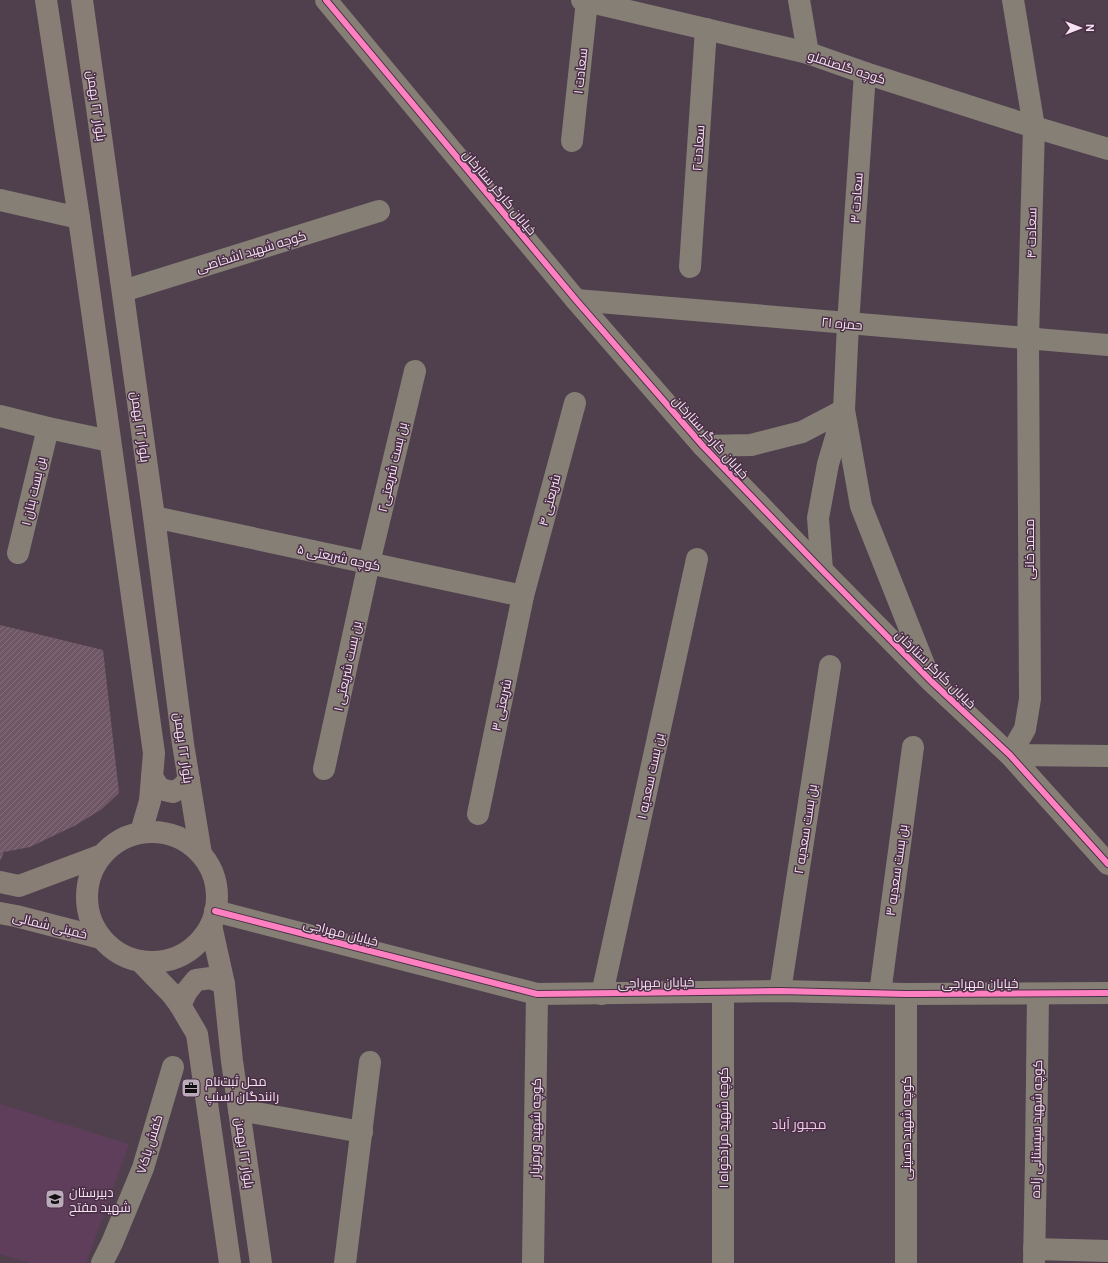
<svg xmlns="http://www.w3.org/2000/svg" width="1108" height="1263" viewBox="0 0 1108 1263" font-family="Cabin,Cairo,sans-serif">
<style>
.built{fill:#5e3e5a}
.building{fill:url(#building-hatch)}
.lines{fill:none;stroke-linecap:round;stroke-linejoin:round}
.minor{stroke:#867f75;stroke-width:22}
.major{stroke:#887e76;stroke-width:22}
.cycleway-casing{stroke:#4b2f47;stroke-width:8}
.cycleway{stroke:#ff80c0;stroke-width:6}
.labels{text-anchor:middle;stroke-width:3;stroke-linejoin:round;paint-order:stroke}
.street-label{font-size:13px;fill:#f5e3f2;stroke:#4b2f47}
.poi-label{font-size:13px;fill:#f5e3f2;stroke:#4b2f47;text-anchor:start}
.neighbourhood-label{font-size:14px;fill:#edc9e7;stroke:#4b2f47}
</style>
<defs>
<pattern id="building-hatch" width="6" height="6" patternUnits="userSpaceOnUse"><rect width="6" height="6" fill="#705766"/><path d="M-1 1l2-2M0 6l6-6M5 7l2-2" fill="none" stroke="#856f7c"/></pattern>
</defs>
<rect width="100%" height="100%" fill="#50404e"/>
<!-- built -->
<polygon class="built" points="0,1104 129,1144 86,1263 30,1263 0,1254"/>
<!-- building -->
<polygon class="building" points="0,625 103,650 119,793 102,809 76,825 30,847 4,852 0,861"/>
<g class="lines">
<!-- minor -->
<g class="minor">
<polyline points="326,0 576,300 703,446 822,570 931,681 1010,755 1108,864"/>
<polyline points="582,0 808,53 865,73 1034,127 1108,149"/>
<polyline points="799,0 808,53"/>
<polyline points="1013,0 1034,127 1028,339 1030,699 1025,729 1010,755 1108,756"/>
<polyline points="865,73 848,324 844,410 861,506 927,672"/>
<polyline points="572,141 587,1"/>
<polyline points="0,200 79,218"/>
<polyline points="690,267 706,29"/>
<polyline points="123,291 379,211"/>
<polyline points="576,300 1108,345"/>
<polyline points="0,416 48,428 110,441"/>
<polyline points="703,446 751,445 802,432 844,410 828,464 818,518 822,570"/>
<polyline points="154,517 523,596"/>
<polyline points="18,553 48,428"/>
<polyline points="324,769 369,563 415,371"/>
<polyline points="478,814 523,596 575,403"/>
<polyline points="215,911 537,994 780,991 906,994 1108,993"/>
<polyline points="780,991 830,666"/>
<polyline points="880,993 913,747"/>
<polyline points="602,994 697,559"/>
<polyline points="239,1110 362,1132"/>
<polyline points="1034,1249 1108,1251"/>
<polyline points="102,1263 112,1243 143,1168 173,1067"/>
<polyline points="345,1263 370,1062"/>
<polyline points="533,1263 537,994"/>
<polyline points="723,1263 723,992"/>
<polyline points="906,1263 906,994"/>
<polyline points="1034,1263 1036,1160 1038,994"/>
</g>
<!-- major -->
<g class="major">
<polyline points="46,0 79,218 154,753 150,801 141,832"/>
<polyline points="82,0 154,517 183,744 201,854"/>
<polyline points="152,777 160,789 173,792 181,788 189,780"/>
<circle cx="152" cy="897" r="65"/>
<polyline points="0,882 19,886 102,855"/>
<polyline points="0,913 16,916 101,938"/>
<polyline points="211,925 224,984 232,1061 261,1263"/>
<polyline points="140,961 171,993 180,1005 197,1034 230,1263"/>
<polyline points="180,1005 187,991 196,980 211,978 224,984"/>
</g>
<defs>
<g id="cycleway">
<polyline points="326,0 576,300 703,446 822,570 931,681 1010,755 1108,864"/>
<polyline points="215,911 537,994 780,991 906,994 1108,993"/>
</g>
</defs>
<!-- cycleway casing -->
<use href="#cycleway" class="cycleway-casing"/>
<!-- cycleway -->
<use href="#cycleway" class="cycleway"/>
</g>
<!-- icons -->
<defs>
<symbol id="office-square" viewBox="-11 -11 22 22"><rect x="-9" y="-9" width="18" height="18" rx="4" fill="#bbaab9" stroke="#4b2f47"/><path d="M-6-3h4V-5.5h4V-3h4V5H-6ZM-1-4.5V-3h2v-1.5ZM-6 0V1H6V0Z" fill="#111"/></symbol>
<symbol id="school-square" viewBox="-11 -11 22 22"><rect x="-9" y="-9" width="18" height="18" rx="4" fill="#bbaab9" stroke="#4b2f47"/><path d="M0-5L7-2L0 1L-7-2ZM-4 1L0 2.5L4 1V4Q0 6-4 4Z" fill="#111"/></symbol>
</defs>
<g fill-rule="evenodd">
<use href="#office-square" x="180" y="1077" width="22" height="22"/>
<use href="#school-square" x="44" y="1188" width="22" height="22"/>
</g>
<g class="labels">
<!-- street labels -->
<g class="street-label">
<text transform="translate(847 67) rotate(18)" y="5">کوچه گلصنملو</text>
<text transform="translate(580 71) rotate(-84)" y="5">سعادت ۱</text>
<text transform="translate(97 106) rotate(82)" y="5">بلوار ۲۲ بهمن</text>
<text transform="translate(698 148) rotate(-86)" y="5">سعادت۲</text>
<text transform="translate(500 192) rotate(50)" y="5">خیابان کارگر ستارخان</text>
<text transform="translate(856 198) rotate(-86)" y="5">سعادت ۳</text>
<text transform="translate(1031 233) rotate(-89)" y="5">سعادت ۴</text>
<text transform="translate(251 251) rotate(-17)" y="5">کوچه شهید اشخاصی</text>
<text transform="translate(842 323) rotate(5)" y="5">حمزه ۲۱</text>
<text transform="translate(141 427) rotate(82)" y="5">بلوار ۲۲ بهمن</text>
<text transform="translate(711 437) rotate(48)" y="5">خیابان کارگر ستارخان</text>
<text transform="translate(392 467) rotate(-77)" y="5">بن بست شریعتی۲</text>
<text transform="translate(33 491) rotate(-77)" y="5">بن بست بنان ۱</text>
<text transform="translate(549 500) rotate(-75)" y="5">شریعتی ۴</text>
<text transform="translate(1029 549) rotate(-90)" y="5">محمد خانی</text>
<text transform="translate(339 557) rotate(12)" y="5">۵ کوچه شریعتی</text>
<text transform="translate(347 666) rotate(-78)" y="5">بن بست شریعتی ۱</text>
<text transform="translate(936 669) rotate(44)" y="5">خیابان کارگر ستارخان</text>
<text transform="translate(501 705) rotate(-78)" y="5">شریعتی ۳</text>
<text transform="translate(184 748) rotate(82)" y="5">بلوار ۲۲ بهمن</text>
<text transform="translate(650 776) rotate(-78)" y="5">بن بست سعدیه ۱</text>
<text transform="translate(805 829) rotate(-81)" y="5">بن بست سعدیه ۲</text>
<text transform="translate(896 870) rotate(-82)" y="5">بن بست سعدیه ۳</text>
<text transform="translate(50 925) rotate(14)" y="5">خمینی شمالی</text>
<text transform="translate(341 932) rotate(14)" y="5">خیابان مهراجی</text>
<text transform="translate(656 982) rotate(-1)" y="5">خیابان مهراجی</text>
<text x="980" y="988">خیابان مهراجی</text>
<text transform="translate(535 1128) rotate(-89)" y="5">کوچه شهید ورمزیار</text>
<text transform="translate(723 1128) rotate(-90)" y="5">۱ کوچه شهید مرادخواه</text>
<text transform="translate(906 1128) rotate(-90)" y="5">کوچه شهید حسینی</text>
<text transform="translate(1036 1129) rotate(-89)" y="5">کوچه شهید سیستانی زاده</text>
<text transform="translate(149 1144) rotate(-73)" y="5">کفش پاک۷</text>
<text transform="translate(245 1153) rotate(82)" y="5">بلوار ۲۲ بهمن</text>
</g>
<!-- poi labels -->
<g class="poi-label">
<text x="205" y="1086">محل ثبت‌نام<tspan x="205" dy="15">رانندگان اسنپ</tspan></text>
<text x="69" y="1197">دبیرستان<tspan x="69" dy="15">شهید مفتح</tspan></text>
</g>
<!-- neighbourhood labels -->
<g class="neighbourhood-label">
<text x="799" y="1129">مجبور آباد</text>
</g>
</g>
<!-- north arrow -->
<g transform="translate(1080 28) rotate(90)" stroke="#4b2f47" stroke-width="3" paint-order="stroke">
<path d="M0-3L7 15L0 10L-7 15Z" fill="#f5e3f2"/>
<text y="-6" font-size="11" font-weight="bold" text-anchor="middle" fill="#f5e3f2">N</text>
</g>
</svg>
